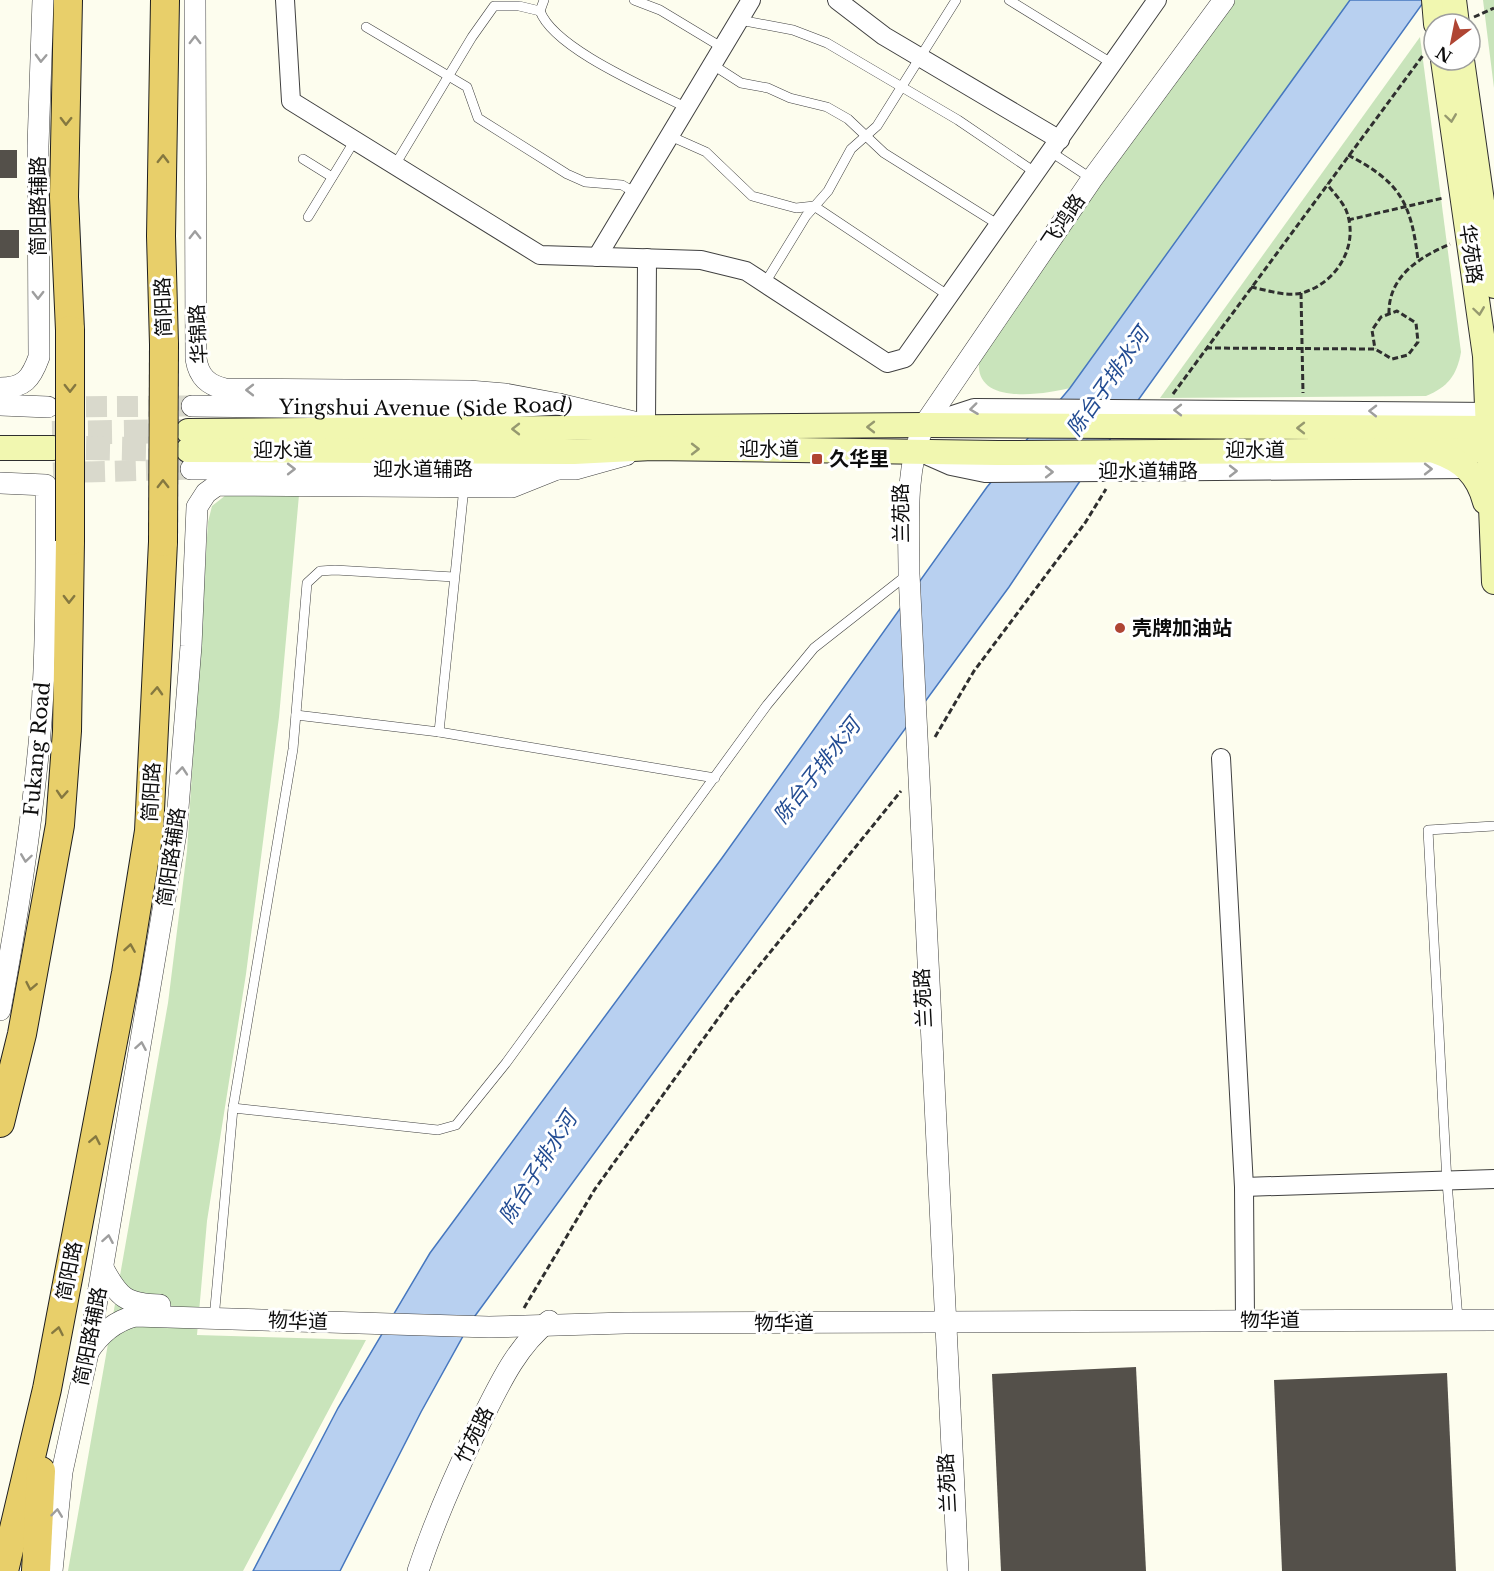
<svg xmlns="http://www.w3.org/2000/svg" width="1494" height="1571" viewBox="0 0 1494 1571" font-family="'Libre Baskerville','Noto Sans SC',serif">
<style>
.green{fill:#c9e4bb}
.water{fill:#b8d0f0;stroke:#4677bf;stroke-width:1.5}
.building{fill:#54504a}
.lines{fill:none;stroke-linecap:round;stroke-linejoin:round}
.tertiary-tunnel{stroke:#d9d9cc;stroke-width:21;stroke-dasharray:21 10;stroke-linecap:butt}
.secondary-tunnel{stroke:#d9d9cc;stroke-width:24;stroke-dasharray:24 12;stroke-linecap:butt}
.service-casing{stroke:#404040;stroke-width:10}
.minor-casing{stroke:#404040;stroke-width:20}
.tertiary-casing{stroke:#404040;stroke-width:22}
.secondary-casing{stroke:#2f2f2f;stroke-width:26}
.trunk-casing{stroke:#1e1e1e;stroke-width:30}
.path{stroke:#2f2f2f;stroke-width:3;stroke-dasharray:6 3;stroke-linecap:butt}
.service{stroke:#fff;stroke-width:9}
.minor{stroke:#fff;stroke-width:18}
.tertiary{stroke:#fff;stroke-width:21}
.secondary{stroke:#f1f7b0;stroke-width:24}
.trunk{stroke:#e8cf6a;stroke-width:28}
.trunk-bridge-casing{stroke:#1e1e1e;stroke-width:30;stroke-linecap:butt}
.trunk-bridge{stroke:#e8cf6a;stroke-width:28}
.oneway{stroke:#9e9e9e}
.oneway2{stroke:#96996f}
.oneway3{stroke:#857840}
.poi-dot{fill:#af4533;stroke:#fff;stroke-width:2}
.labels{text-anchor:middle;stroke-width:6;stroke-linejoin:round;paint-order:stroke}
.street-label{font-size:20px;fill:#0d0d0d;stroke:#fff}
.poi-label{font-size:20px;font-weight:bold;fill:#0d0d0d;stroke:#fff;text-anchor:start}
.water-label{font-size:21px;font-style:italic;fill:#234c92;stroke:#fff}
</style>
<rect width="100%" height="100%" fill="#fdfdee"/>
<!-- green -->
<g class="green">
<path d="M1235 0H1350L1070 388C1046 394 976 406 979 363 979 357 982 350 984 345Z"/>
<polygon points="1483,0 1494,0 1494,88"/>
<path d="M1420 37 1461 352C1457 375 1448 387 1426 396L1160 398Z"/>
<polygon points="226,495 299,495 279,717 246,974 207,1221 197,1335 366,1340 243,1571 68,1571 168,1003 187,851 208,522 212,506"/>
</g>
<!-- water -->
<polygon class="water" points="1350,0 1425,0 1078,484 1009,587 472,1320 421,1412 340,1571 253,1571 338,1408 430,1253 722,858 987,487 1070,388"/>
<!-- building -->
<g class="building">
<rect x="0" y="150" width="17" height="28"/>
<rect x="0" y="230" width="19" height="28"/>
<polygon points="1136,1367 1146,1571 1001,1571 992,1374"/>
<polygon points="1447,1373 1456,1571 1282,1571 1274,1380"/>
</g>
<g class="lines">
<!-- tertiary-tunnel -->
<g class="tertiary-tunnel">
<polyline points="55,407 192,406"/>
<polyline points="53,473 191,469"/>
</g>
<!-- secondary-tunnel -->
<g class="secondary-tunnel">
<polyline points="52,433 183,431"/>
<polyline points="86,448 180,450"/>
</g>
<defs>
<g id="service">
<polyline points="634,0 660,10 723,48"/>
<polyline points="1009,0 1113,64"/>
<path d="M540 11C554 49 650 89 687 108"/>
<polyline points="737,23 745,21 793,30 827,43 958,120 1036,173"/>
<polyline points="366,27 467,87 478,118 567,174 585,182 622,185 636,193"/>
<polyline points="713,65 741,83 768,88 790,98 827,107 848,119 884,153 999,225"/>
<polyline points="670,136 706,152 752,196 796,208 814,206 949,296"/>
<polyline points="1051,152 1092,179"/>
<polyline points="303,159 332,177"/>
<polyline points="395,165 472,37 494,6 519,6 540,11 544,0"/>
<polyline points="308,217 355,140"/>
<polyline points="765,283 806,216 828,191 851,149 877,126 956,0"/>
<polyline points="296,715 439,732 715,778"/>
<polyline points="439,732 464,487"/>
<polyline points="233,1108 438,1130 456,1125 506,1063 767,705 814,648 907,575"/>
<polyline points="214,1319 233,1108 293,749 307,583 320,571 335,570 454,577"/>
<polyline points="1458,1319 1447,1182 1428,830 1494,826"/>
</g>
<g id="minor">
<polyline points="285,0 291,101 540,255 701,260 746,271 887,363 905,358 1157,0"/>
<polyline points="837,0 884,36 1060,140"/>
<polyline points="597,257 751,0"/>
<polyline points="931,422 974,408 1494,412"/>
<polyline points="646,425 647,258"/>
<polyline points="926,455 951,466 985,473 1468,469"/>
<polyline points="1221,758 1244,1187 1245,1320"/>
<polyline points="1244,1187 1494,1179"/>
</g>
<g id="tertiary">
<path d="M195 0 196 359C199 377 208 385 225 389L469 391 505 394 559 404"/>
<path d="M0 388C24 388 31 379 39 357L38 146 43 0"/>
<polyline points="0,405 48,407"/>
<path id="s1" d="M192 406 472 409 559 404 638 423"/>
<polyline points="191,469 576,469 626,455"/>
<path d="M0 483 46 485C46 564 47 643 41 722 33 819 18 914 0 1010"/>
<path d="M103 1268C119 1298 126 1304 160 1305"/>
<path d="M88 1352C99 1335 115 1321 135 1316L489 1327 625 1323 1494 1320"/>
<polyline points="52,1571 62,1472 88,1353 176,833 191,646 197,507 206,493 217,485 512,487 557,469"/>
<path d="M418 1571C434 1522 454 1477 476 1431 496 1392 514 1348 549 1321"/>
<path d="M958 1571 909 574C909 524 904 472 924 425L1092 179 1224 0"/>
</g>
<g id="secondary">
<polyline points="1434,0 1436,24"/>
<polyline points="1454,0 1457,24"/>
<polyline points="1443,60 1485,356 1494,582"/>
<polyline points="1462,60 1494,286"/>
<polyline points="188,431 924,425 1494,428"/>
<polyline points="0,448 53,448"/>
<polyline points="188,450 574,452 652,448 998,453 1494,450"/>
<path d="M1437 452C1463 461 1478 475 1485 502"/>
</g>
<g id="trunk">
<polyline points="68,0 64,197 70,330"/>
<polyline points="164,344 161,236 165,0"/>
<polyline points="0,1123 22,1034 60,825 67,731 70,541"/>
<polyline points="4,1571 47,1389 126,973 149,831 163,542"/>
<polyline points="36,1571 41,1471"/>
</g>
</defs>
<!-- service casing -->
<use href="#service" class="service-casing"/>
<!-- minor casing -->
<use href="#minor" class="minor-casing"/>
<!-- tertiary casing -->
<use href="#tertiary" class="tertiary-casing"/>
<!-- secondary casing -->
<use href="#secondary" class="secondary-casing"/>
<!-- trunk casing -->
<use href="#trunk" class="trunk-casing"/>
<!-- path -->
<g class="path">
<polyline points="1474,17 1494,8"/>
<path d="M1348 155C1400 182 1411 202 1418 260"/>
<polyline points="1348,220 1443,198"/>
<path d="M1251 287C1266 290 1287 297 1302 293 1337 283 1360 245 1346 210 1342 201 1333 192 1327 184"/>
<polyline points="1301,293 1303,393"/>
<path d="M1389 314C1388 276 1420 257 1450 244"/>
<polyline points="1206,348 1375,349 1392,359 1408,355 1418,342 1416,323 1397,311 1381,317 1372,330 1375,349"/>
<polyline points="1173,394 1424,54"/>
<polyline points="935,737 974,671 1085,523 1106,489"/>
<polyline points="524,1308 595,1189 733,998 901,791"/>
</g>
<!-- service -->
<use href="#service" class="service"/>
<!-- minor -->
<use href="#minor" class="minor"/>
<!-- tertiary -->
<use href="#tertiary" class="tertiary"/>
<!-- secondary -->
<use href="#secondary" class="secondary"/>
<!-- trunk -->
<use href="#trunk" class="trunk"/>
<defs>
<g id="trunk-bridge">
<polyline points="70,330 70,541"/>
<polyline points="163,542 164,344"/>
</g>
</defs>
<!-- trunk-bridge casing -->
<use href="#trunk-bridge" class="trunk-bridge-casing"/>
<!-- trunk-bridge -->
<use href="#trunk-bridge" class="trunk-bridge"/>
</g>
<!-- one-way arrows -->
<defs><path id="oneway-chevron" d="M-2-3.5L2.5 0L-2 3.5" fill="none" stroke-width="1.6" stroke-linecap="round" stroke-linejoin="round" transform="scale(1.5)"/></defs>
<g class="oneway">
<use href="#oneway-chevron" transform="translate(195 40) rotate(-90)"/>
<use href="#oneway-chevron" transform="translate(41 58) rotate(92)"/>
<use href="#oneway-chevron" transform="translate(195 235) rotate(-90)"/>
<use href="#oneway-chevron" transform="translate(38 295) rotate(90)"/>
<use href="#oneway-chevron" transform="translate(250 390) rotate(-180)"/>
<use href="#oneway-chevron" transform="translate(974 409) rotate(173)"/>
<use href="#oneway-chevron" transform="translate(1178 410) rotate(-180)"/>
<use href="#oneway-chevron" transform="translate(1373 411) rotate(-179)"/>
<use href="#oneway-chevron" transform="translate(291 469)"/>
<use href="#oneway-chevron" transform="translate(1428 469)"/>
<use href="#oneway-chevron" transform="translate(1233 471)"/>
<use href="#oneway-chevron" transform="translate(1049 472)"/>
<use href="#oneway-chevron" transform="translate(182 771) rotate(-85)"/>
<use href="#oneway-chevron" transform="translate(26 858) rotate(98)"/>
<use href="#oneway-chevron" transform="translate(141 1046) rotate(-80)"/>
<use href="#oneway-chevron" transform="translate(108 1239) rotate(-80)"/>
<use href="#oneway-chevron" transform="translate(57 1513) rotate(-83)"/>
</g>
<g class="oneway2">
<use href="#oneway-chevron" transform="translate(1451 118) rotate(82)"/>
<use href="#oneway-chevron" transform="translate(1479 311) rotate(82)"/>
<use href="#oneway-chevron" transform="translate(871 427) rotate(180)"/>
<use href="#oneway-chevron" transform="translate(1301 428) rotate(-180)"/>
<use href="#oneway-chevron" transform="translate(516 429) rotate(180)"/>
<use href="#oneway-chevron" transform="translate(695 449)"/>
</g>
<g class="oneway3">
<use href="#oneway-chevron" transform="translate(66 121) rotate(91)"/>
<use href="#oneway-chevron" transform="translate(163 159) rotate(-89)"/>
<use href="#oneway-chevron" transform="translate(70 388) rotate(90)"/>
<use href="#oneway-chevron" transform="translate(163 484) rotate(-90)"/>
<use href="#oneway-chevron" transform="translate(69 599) rotate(91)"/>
<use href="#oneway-chevron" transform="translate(157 691) rotate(-87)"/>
<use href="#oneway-chevron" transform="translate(62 794) rotate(94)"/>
<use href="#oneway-chevron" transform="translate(130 948) rotate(-81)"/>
<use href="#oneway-chevron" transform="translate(31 986) rotate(101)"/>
<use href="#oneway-chevron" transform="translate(95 1140) rotate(-79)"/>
<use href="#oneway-chevron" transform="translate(58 1331) rotate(-79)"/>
</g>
<!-- markers -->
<g class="poi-dot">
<rect x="811" y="453" width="12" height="12" rx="3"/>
<circle cx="1120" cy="628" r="6"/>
</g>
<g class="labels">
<!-- street labels -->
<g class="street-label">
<text transform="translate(38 206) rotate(-90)" y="7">简阳路辅路</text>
<text transform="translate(1063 221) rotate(-56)" y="7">飞鸿路</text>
<text transform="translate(1471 254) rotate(82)" y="7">华苑路</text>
<text transform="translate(163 307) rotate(-92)" y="7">简阳路</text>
<text transform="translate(198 334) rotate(-93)" y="7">华锦路</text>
<text dy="7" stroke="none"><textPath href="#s1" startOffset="234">Yingshui Avenue (Side Road)</textPath></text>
<text x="769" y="456">迎水道</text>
<text x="283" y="457">迎水道</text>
<text x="1255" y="457">迎水道</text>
<text x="423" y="476">迎水道辅路</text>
<text x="1148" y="478">迎水道辅路</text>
<text transform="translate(901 513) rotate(-91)" y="7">兰苑路</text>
<text transform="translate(37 749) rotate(-85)" y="7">Fukang Road</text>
<text transform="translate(151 792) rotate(-87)" y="7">简阳路</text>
<text transform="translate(171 857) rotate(-82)" y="7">简阳路辅路</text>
<text transform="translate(923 998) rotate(-93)" y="7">兰苑路</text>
<text transform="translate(69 1271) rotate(-79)" y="7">简阳路</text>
<text x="1270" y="1327">物华道</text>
<text transform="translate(298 1321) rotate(2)" y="7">物华道</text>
<text x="784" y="1330">物华道</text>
<text transform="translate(90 1336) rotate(-79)" y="7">简阳路辅路</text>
<text transform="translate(474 1435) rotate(-64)" y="7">竹苑路</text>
<text transform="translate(947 1483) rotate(-93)" y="7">兰苑路</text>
</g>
<!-- poi labels -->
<g class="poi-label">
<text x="829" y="466">久华里</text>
<text x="1132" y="635">壳牌加油站</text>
</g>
<!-- water labels -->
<g class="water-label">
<text transform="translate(1108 382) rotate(-55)" y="7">陈台子排水河</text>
<text transform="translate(817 771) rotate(-52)" y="7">陈台子排水河</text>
<text transform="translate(538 1168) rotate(-58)" y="7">陈台子排水河</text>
</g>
</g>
<!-- north arrow -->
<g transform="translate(1452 42) rotate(212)"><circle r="28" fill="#ffffff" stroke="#9e9e9e" stroke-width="1.5"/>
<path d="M0-4.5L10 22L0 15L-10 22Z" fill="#af4533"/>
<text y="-9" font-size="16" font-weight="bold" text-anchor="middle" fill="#0d0d0d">N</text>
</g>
</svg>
